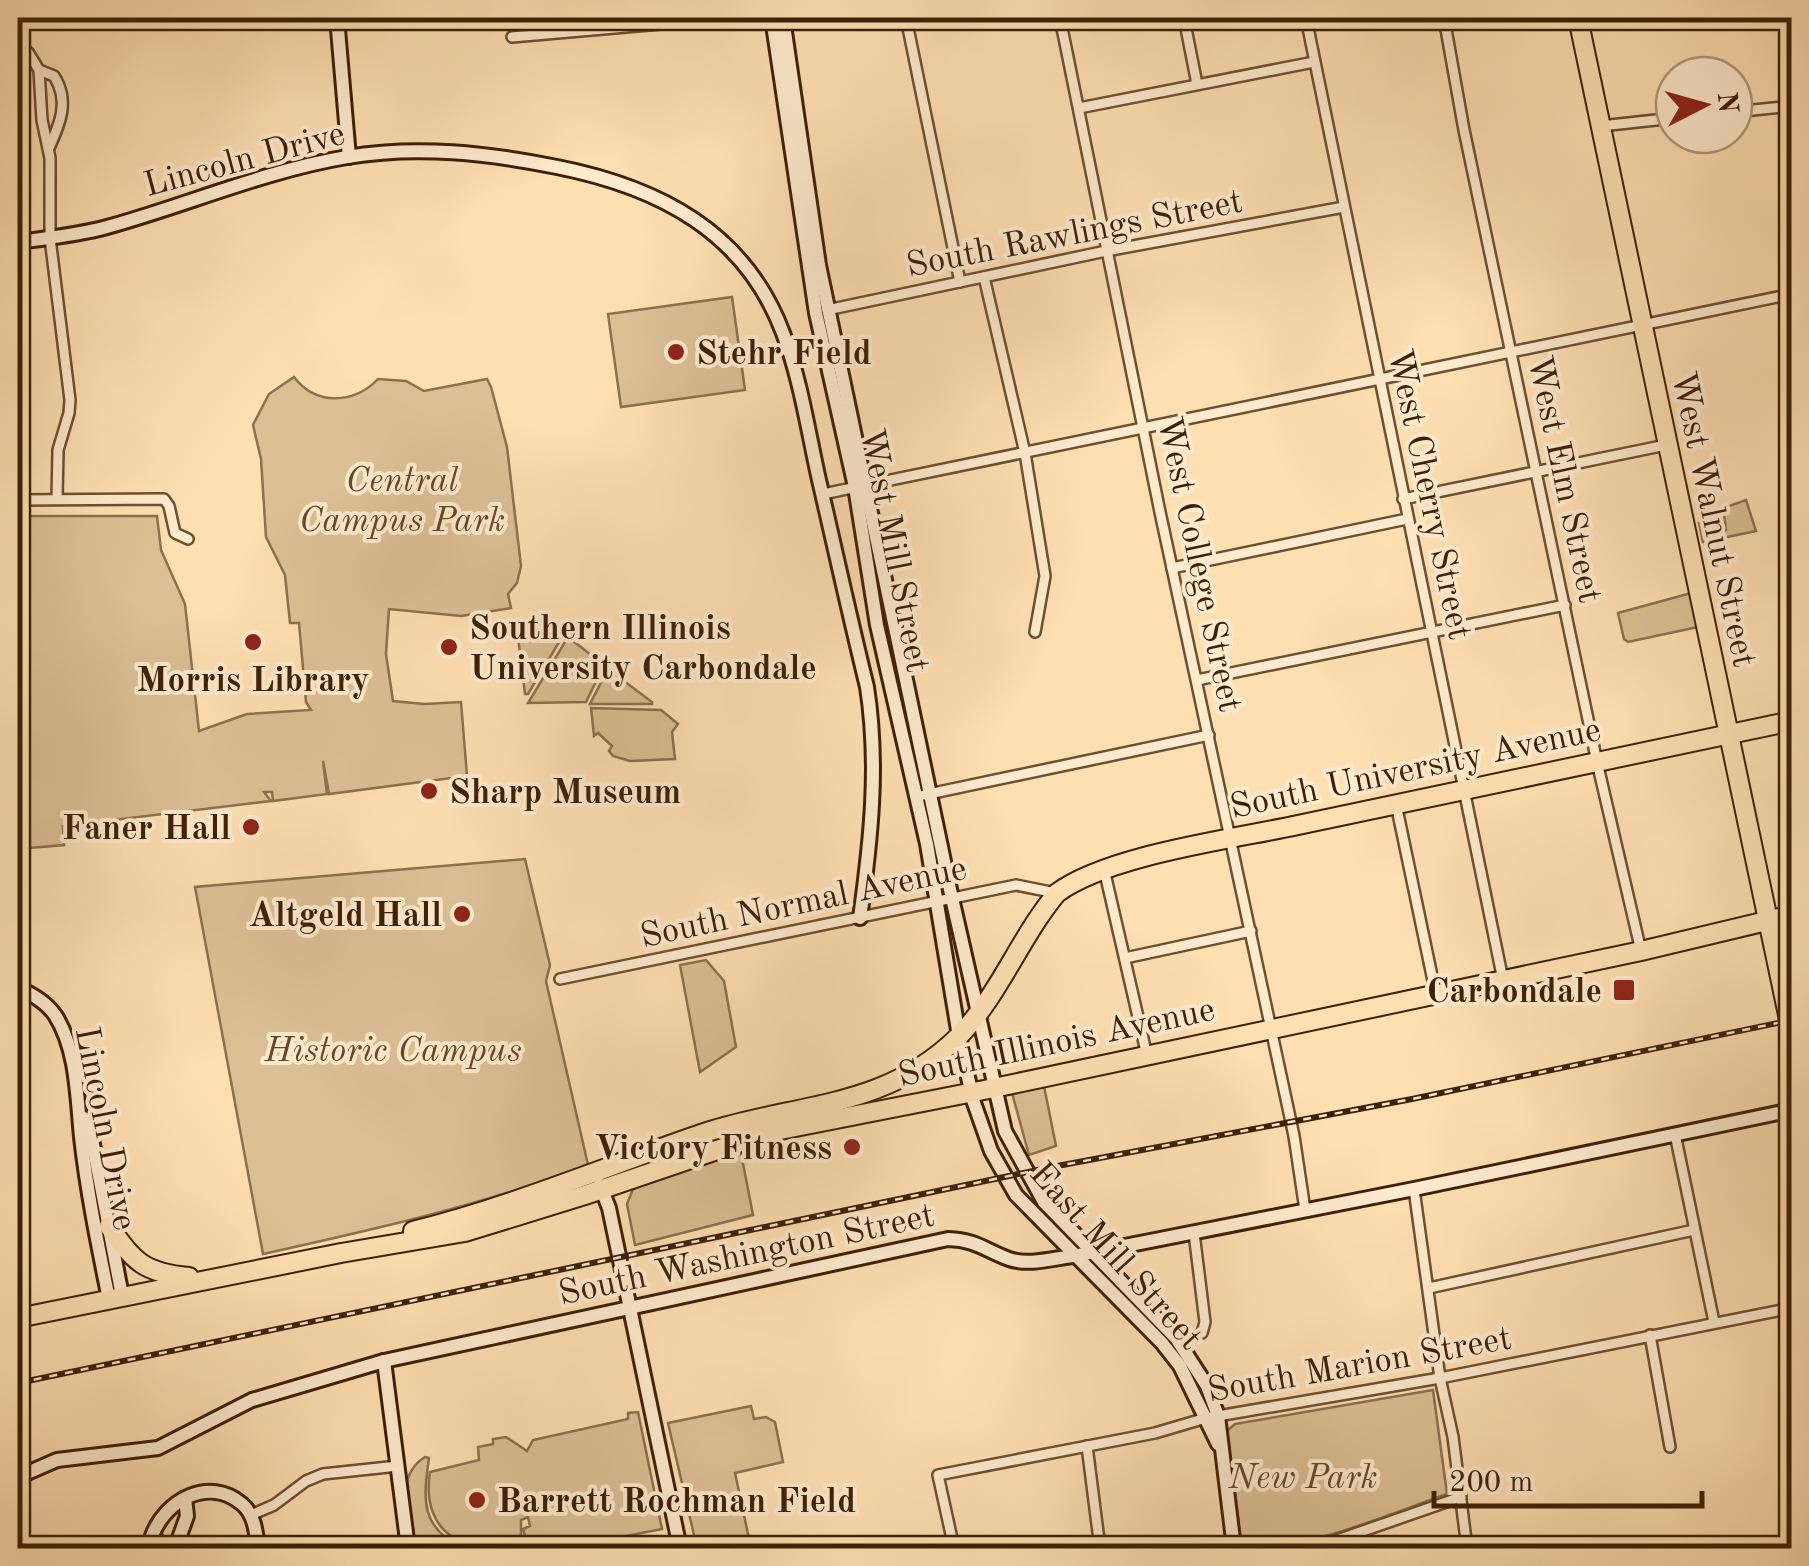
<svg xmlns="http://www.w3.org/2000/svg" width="1809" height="1566" viewBox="0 0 1809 1566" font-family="'Old Standard TT',serif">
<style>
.green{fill:#ddbf95;stroke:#8d704e;stroke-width:2.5}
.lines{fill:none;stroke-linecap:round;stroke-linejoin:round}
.street-casing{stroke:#6d5032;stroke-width:14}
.secondary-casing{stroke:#3d2007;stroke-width:18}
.highway-casing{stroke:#3d2007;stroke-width:22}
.street{stroke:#feeacd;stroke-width:9}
.secondary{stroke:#feeacd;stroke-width:12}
.highway{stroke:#fedfb2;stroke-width:18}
.rail-casing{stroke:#3d2007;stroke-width:6}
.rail{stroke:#feeacd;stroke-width:2.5;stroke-dasharray:8;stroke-linecap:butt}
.poi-dot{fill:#8f2418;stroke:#feeacd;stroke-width:4}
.labels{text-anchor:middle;stroke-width:8;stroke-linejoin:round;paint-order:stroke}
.street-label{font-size:35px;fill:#3d2007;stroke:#feeacd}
.poi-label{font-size:35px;font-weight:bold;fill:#3d2007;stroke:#feeacd;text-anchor:start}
.park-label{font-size:35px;font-style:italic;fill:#65482a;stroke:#feeacd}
</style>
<rect width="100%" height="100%" fill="#fedfb2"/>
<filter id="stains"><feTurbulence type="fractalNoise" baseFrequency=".002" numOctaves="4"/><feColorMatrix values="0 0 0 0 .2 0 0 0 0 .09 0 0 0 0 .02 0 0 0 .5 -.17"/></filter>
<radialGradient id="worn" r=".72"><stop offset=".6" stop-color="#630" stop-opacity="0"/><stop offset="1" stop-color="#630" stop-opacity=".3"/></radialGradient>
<!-- green -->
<g class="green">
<polygon points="732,297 745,390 621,407 608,314"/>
<path d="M294 377C316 406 354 404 378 379L406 381 424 391 487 379 491 387 507 447 521 566 517 583 508 594 511 608 461 616 389 609 386 654 393 701 424 704 461 702 467 776 329 794 323 761 327 794 273 801 272 792H264L271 801 63 826 64 845 18 849V516H157L161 550 185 604 199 731 247 714 311 710 306 702 299 623H290L285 575 266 537 261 459 253 425 269 394Z"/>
<polygon points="1746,500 1756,531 1703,542 1699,523 1704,522 1707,534 1726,530 1723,508"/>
<polygon points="1691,593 1698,627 1628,642 1624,639 1618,613"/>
<polygon points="540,619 564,634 528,694 525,694 516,621"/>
<polygon points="568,637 604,665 586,702 528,703"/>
<polygon points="608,669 652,702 652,704 590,704"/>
<polygon points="591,708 661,710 678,724 672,732 675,759 630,761 613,756 609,751 612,746 598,733 594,736"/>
<path d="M525 859 550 965 546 981 588 1165C483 1205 372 1230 263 1254L195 887Z"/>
<polygon points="706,960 724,981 736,1047 700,1072 680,965"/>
<polygon points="1044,1086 1056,1146 1029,1155 1012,1093"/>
<polygon points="740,1148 753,1215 635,1245 627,1204 633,1189"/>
<path d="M1433 1390 1447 1494C1381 1517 1312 1549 1242 1548L1227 1431 1235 1424Z"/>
<polygon points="751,1406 754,1419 766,1417 775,1422 783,1462 735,1473 751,1548 697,1548 668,1423"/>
<path d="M638 1412 662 1529 565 1548H505L525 1536 523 1529 530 1526 528 1517 521 1520V1535C468 1561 420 1534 430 1472L479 1460 478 1447 493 1444V1439L506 1437 527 1451 533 1440 628 1419V1413Z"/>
<path d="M425 1457 429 1458C423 1499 420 1529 464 1548H413C409 1517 393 1477 425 1457Z"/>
</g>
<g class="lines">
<defs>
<g id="street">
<polyline points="906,18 960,282"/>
<polyline points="1060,18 1160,512 1294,1136 1305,1210"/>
<polyline points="1184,18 1197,84"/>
<polyline points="1306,18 1503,980"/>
<polyline points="1444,18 1464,130 1597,762 1641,951"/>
<polyline points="512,37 729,18"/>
<polyline points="18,43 28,52 39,70 42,120 50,158 50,238 70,400 69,413 58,450 57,498"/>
<path d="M39 70 54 76C70 101 60 124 49 148"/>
<polyline points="1079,108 1314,62"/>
<polyline points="1734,112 1792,106"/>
<polyline points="1601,126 1674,118"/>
<polyline points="984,277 1025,453 1045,576 1035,632"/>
<polyline points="1786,295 1792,325"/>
<polyline points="827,310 1106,251 1344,207"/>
<polyline points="823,494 1792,294"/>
<polyline points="1403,499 1666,445"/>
<polyline points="18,500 164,499 169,506 175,533 188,539"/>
<polyline points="1172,568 1407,519"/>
<polyline points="1197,680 1565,605"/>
<polyline points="924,795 1209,735"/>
<polyline points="1396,804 1436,995"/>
<polyline points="1104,869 1147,1056"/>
<polyline points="1125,958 1251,931"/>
<polyline points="560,979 1016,885 1056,893"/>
<polyline points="1675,1134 1714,1322"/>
<polyline points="1414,1189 1440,1378 1453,1437 1467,1548"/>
<polyline points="1194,1233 1205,1322 1202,1333"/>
<polyline points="1429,1288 1694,1230"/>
<polyline points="1650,1335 1670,1447"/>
<polyline points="1087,1446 1100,1548"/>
<polyline points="251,1515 274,1505 306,1481 323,1474 398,1466"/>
<polyline points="954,1548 938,1475 1155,1433 1206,1418 1440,1378 1792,1308"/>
<polyline points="1314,1548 1461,1497"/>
</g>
<g id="secondary">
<polyline points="337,18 349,157"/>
<polyline points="772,18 816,313 855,487 877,625 927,844 959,1036 973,1100 991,1151 1016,1195 1162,1343 1180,1366 1218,1444"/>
<polyline points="783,18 819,265 949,885 1005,1131 1044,1202 1176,1338 1207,1386 1218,1416 1234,1548"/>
<path d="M18 242C48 238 78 235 107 227 187 205 264 171 347 157 417 145 488 153 557 167 658 187 745 231 783 333 801 381 808 431 819 480 835 549 850 618 867 687 879 765 871 839 860 918"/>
<path d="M18 988C32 994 46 1002 55 1015 77 1049 77 1097 81 1137 87 1191 98 1245 109 1299"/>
<polyline points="84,1118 91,1134 122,1296"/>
<polyline points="600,1185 609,1208 680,1548"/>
<polyline points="384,1361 408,1548"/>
<path d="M18 1477 57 1460 158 1448 252 1400 384 1361 948 1239C976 1240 985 1250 1009 1259 1029 1266 1054 1258 1074 1256L1414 1189 1792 1110"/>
<path d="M185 1498 187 1516 178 1541 170 1545H162L152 1536C165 1500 209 1476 242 1504 255 1515 256 1533 258 1548"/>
</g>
<g id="highway">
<polyline points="1578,18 1792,1034"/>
<path d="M109 1226C134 1262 144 1273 189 1277"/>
<path d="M413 1231C514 1206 609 1165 707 1132 797 1103 885 1109 958 1037 999 996 1020 937 1057 893 1108 855 1233 839 1298 825 1462 790 1627 756 1792 721"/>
<polyline points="18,1318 341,1253 465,1232 585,1195 770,1132 994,1088 1641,951 1792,915"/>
</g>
</defs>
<!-- street casing -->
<use href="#street" class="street-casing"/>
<!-- secondary casing -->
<use href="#secondary" class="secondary-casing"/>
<!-- highway casing -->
<use href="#highway" class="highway-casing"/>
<!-- street -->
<use href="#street" class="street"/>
<!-- secondary -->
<use href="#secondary" class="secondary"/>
<!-- highway -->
<use href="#highway" class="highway"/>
<defs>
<polyline id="rail" points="18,1383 1052,1167 1412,1099 1792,1020"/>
</defs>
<!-- rail casing -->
<use href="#rail" class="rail-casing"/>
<!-- rail -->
<use href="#rail" class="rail"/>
</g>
<!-- markers -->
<g class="poi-dot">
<circle cx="676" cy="352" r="10"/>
<circle cx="253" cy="642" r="10"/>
<circle cx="449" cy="647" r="10"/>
<circle cx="429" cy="791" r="10"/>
<circle cx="251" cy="827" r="10"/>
<circle cx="462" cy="914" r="10"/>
<rect x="1612" y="978" width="24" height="24" rx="5"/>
<circle cx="852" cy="1147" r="10"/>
<circle cx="477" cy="1500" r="10"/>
</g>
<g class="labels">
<!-- street labels -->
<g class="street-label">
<text transform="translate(244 158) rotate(-15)" y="12">Lincoln Drive</text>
<text transform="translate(1074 232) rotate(-11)" y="12">South Rawlings Street</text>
<text transform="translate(1566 479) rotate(78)" y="12">West Elm Street</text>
<text transform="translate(1431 494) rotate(78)" y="12">West Cherry Street</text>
<text transform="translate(1715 519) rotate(78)" y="12">West Walnut Street</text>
<text transform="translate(896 550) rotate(79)" y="12">West Mill Street</text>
<text transform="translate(1201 564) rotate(78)" y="12">West College Street</text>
<text transform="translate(1415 767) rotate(-12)" y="12">South University Avenue</text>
<text transform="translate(803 901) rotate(-12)" y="12">South Normal Avenue</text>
<text transform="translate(1056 1041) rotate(-12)" y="12">South Illinois Avenue</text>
<text transform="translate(107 1128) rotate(79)" y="12">Lincoln Drive</text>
<text transform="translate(746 1253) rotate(-12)" y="12">South Washington Street</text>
<text transform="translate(1117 1255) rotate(48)" y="12">East Mill Street</text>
<text transform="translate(1359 1363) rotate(-10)" y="12">South Marion Street</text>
</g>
<!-- poi labels -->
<g class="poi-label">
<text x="696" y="364">Stehr Field</text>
<text x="469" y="639">Southern Illinois<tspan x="469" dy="40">University Carbondale</tspan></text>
<text x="253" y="691" text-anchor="middle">Morris Library</text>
<text x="449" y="803">Sharp Museum</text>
<text x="231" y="839" text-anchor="end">Faner Hall</text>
<text x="442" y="926" text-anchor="end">Altgeld Hall</text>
<text x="1602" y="1002" text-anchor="end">Carbondale</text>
<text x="832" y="1159" text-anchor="end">Victory Fitness</text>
<text x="497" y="1512">Barrett Rochman Field</text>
</g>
<!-- park labels -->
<g class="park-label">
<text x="402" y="491">Central<tspan x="402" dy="40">Campus Park</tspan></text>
<text x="393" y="1061">Historic Campus</text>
<text x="1303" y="1488">New Park</text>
</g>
</g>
<!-- margin -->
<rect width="1809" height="1566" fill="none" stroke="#fedfb2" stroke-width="60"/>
<rect x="20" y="20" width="1769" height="1526" fill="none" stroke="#3d2007" stroke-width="5"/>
<rect x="30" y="30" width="1749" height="1506" fill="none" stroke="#3d2007" stroke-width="2.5"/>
<!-- north arrow -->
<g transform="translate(1704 105) rotate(84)"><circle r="48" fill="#feeacd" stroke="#b1997e" stroke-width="2.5"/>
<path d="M0-8L18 38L0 25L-18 38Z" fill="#8f2418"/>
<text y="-15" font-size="28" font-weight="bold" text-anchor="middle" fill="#3d2007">N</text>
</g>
<!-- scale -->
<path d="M1434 1491v15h268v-15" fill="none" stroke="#3d2007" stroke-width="5"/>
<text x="1449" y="1491" font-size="30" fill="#3d2007" stroke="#feeacd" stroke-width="8" paint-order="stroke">200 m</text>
<rect width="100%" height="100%" filter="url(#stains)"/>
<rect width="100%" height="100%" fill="url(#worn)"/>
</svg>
